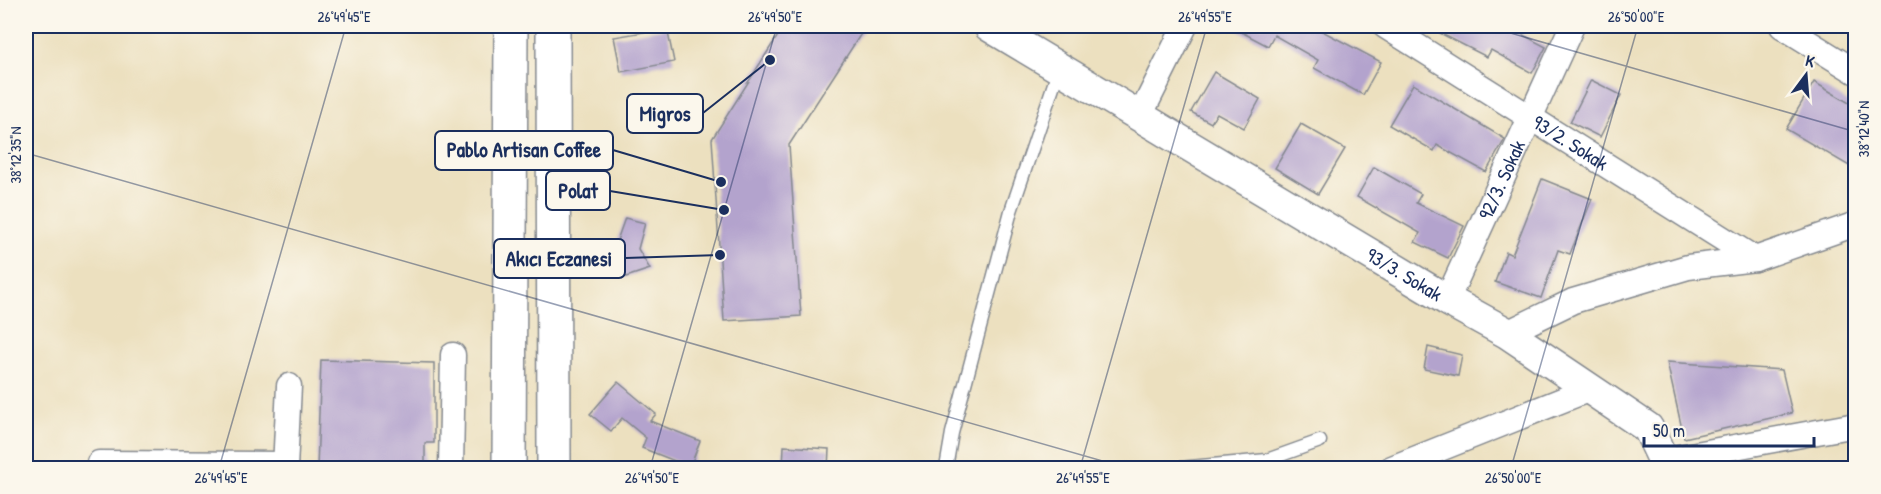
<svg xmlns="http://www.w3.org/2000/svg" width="1881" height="494" viewBox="0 0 1881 494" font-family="'Patrick Hand',sans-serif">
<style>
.building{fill:#b3a3cd}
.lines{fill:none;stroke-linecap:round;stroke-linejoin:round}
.service-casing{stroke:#84888e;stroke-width:15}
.minor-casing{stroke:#84888e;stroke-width:27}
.tertiary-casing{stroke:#84888e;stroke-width:33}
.primary-casing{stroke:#84888e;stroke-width:36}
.service{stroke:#fff;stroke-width:12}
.minor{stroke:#fff;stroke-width:24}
.tertiary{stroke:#fff;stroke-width:30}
.primary{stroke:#fff;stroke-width:33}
.ticks{fill:none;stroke:#1b2f5e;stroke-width:1.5;stroke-opacity:0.45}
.labels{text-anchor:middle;stroke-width:4.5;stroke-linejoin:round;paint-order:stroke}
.street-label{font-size:20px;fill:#1b2f5e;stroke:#fbf7ec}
.leader{fill:none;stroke:#1b2f5e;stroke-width:2}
.callout-dot{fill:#1b2f5e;stroke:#fbf7ec;stroke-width:2}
.callout{fill:#fbf7ec;stroke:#1b2f5e;stroke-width:2}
.callout-label{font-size:21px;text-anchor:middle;font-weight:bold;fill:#1b2f5e}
.neatline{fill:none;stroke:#1b2f5e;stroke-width:2}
.ticks-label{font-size:15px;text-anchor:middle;fill:#1b2f5e}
</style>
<rect width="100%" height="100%" fill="#fbf7ec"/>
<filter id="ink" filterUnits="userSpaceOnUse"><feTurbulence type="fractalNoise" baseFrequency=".0167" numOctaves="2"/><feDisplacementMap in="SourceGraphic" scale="12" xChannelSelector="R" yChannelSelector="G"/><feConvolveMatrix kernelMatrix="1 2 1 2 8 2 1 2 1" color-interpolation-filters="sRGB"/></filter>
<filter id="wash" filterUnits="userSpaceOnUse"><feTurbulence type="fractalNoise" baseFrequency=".008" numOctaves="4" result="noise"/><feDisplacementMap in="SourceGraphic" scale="24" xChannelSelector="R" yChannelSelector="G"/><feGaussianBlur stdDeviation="1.35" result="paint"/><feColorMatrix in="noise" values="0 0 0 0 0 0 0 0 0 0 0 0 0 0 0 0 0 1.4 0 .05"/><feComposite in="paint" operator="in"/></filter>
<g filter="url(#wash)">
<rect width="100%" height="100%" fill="#ece0bf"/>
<g id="blocks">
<!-- building -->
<g class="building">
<polygon points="784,26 866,26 789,145 801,316 724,321 712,139"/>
<polygon points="1230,26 1313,26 1381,62 1363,95 1314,68 1318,60 1274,35 1268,46"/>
<polygon points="1426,26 1506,26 1546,47 1532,73 1491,50 1487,57"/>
<polygon points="667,28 674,62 621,72 614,37"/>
<polygon points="1214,72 1260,99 1244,128 1217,113 1211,123 1191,112"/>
<polygon points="1591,80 1621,95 1600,137 1570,122"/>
<polygon points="1814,82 1856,107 1856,170 1786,129"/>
<polygon points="1413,84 1505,139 1486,172 1437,145 1434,151 1389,125"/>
<polygon points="1301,124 1345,149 1318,194 1275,168"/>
<polygon points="1374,167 1421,194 1416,203 1464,226 1448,258 1415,242 1420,233 1357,197"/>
<polygon points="1542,179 1592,199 1570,254 1558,250 1541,298 1495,282 1506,252 1512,255"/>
<polygon points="625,218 645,223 638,249 650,269 623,278 615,246"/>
<polygon points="1428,347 1462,355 1458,376 1424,369"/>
<polygon points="321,360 434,363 434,443 425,443 425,468 317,468"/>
<polygon points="1667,362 1782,370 1792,413 1684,438"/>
<polygon points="618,382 656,414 650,421 700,441 690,467 642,448 646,438 622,418 611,431 590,414"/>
<polygon points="784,446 829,449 828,468 783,468"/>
</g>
</g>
</g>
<g filter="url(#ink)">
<use href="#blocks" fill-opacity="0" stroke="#84888e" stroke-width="1.5"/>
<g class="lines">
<defs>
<g id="service">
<polyline points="946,468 952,433 1011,211 1059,69"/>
<polyline points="1179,468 1267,460 1320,441"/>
</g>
<g id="minor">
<path id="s1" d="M1385 26 1755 259"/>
<polyline points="1782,26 1856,72"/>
<polyline points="1140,116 1185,26"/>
<path id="s2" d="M1447 300 1572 26"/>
<polyline points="1507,333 1573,301 1688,267 1755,259 1856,224"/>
<polyline points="1663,460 1856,425"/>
<polyline points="99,463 285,464"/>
<polyline points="285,468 289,386"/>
<polyline points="451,468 453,355"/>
<polyline points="1392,468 1590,389"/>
</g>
<g id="tertiary">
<path id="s3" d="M989 26 1447 300 1507 333 1648 428 1667 468"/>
</g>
<g id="primary">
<polyline points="553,26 554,468"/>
<polyline points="509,468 511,26"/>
</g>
</defs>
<!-- service casing -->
<use href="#service" class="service-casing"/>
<!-- minor casing -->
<use href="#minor" class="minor-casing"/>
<!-- tertiary casing -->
<use href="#tertiary" class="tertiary-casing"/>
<!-- primary casing -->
<use href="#primary" class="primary-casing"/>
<!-- service -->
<use href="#service" class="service"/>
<!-- minor -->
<use href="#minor" class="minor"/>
<!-- tertiary -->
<use href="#tertiary" class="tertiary"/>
<!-- primary -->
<use href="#primary" class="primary"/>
</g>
</g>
<!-- ticks -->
<path class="ticks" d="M1486 26 1856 132M26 153 1127 468M219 468 346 26M650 468 777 26M1080 468 1207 26M1511 468 1638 26"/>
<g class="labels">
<!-- street labels -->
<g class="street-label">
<text dy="7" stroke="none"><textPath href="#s1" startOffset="219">93/2. Sokak</textPath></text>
<text dy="7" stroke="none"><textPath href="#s2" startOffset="132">92/3. Sokak</textPath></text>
<text dy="7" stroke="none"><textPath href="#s3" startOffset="484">93/3. Sokak</textPath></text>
</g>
</g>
<!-- callouts -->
<path class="leader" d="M770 60L703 113M721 182L613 150M724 210L610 191M720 255L625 258"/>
<g class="callout-dot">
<circle cx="770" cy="60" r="6"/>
<circle cx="721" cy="182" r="6"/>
<circle cx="724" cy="210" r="6"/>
<circle cx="720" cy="255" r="6"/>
</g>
<g class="callout">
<rect x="627" y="94" width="76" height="39" rx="6"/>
<rect x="435" y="131" width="178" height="39" rx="6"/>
<rect x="546" y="171" width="64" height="39" rx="6"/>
<rect x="494" y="239" width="131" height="39" rx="6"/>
</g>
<g class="callout-label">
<text x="665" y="121">Migros</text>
<text x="524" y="157">Pablo Artisan Coffee</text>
<text x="578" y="198">Polat</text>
<text x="559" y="266">Akıcı Eczanesi</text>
</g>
<!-- margin -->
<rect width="1881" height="494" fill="none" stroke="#fbf7ec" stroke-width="66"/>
<!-- north arrow -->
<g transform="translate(1806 75) rotate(16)" stroke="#fbf7ec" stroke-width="4.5" paint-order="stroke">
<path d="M0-4.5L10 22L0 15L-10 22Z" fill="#1b2f5e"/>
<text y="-9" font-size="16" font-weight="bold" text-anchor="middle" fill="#1b2f5e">K</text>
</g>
<!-- scale -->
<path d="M1644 437v9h170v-9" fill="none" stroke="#1b2f5e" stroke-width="3"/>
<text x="1653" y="437" font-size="18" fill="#1b2f5e" stroke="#fbf7ec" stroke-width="4.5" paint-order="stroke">50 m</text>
<rect x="33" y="33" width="1815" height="428" class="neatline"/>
<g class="ticks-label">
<text x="344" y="22">26°49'45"E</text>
<text x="775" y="22">26°49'50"E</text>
<text x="1205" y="22">26°49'55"E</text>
<text x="1636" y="22">26°50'00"E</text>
<text transform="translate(1864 129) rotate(-90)" y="5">38°12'40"N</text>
<text transform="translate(16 155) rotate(-90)" y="5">38°12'35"N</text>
<text x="221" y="483">26°49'45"E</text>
<text x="652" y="483">26°49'50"E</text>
<text x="1083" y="483">26°49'55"E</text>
<text x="1513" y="483">26°50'00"E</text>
</g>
</svg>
